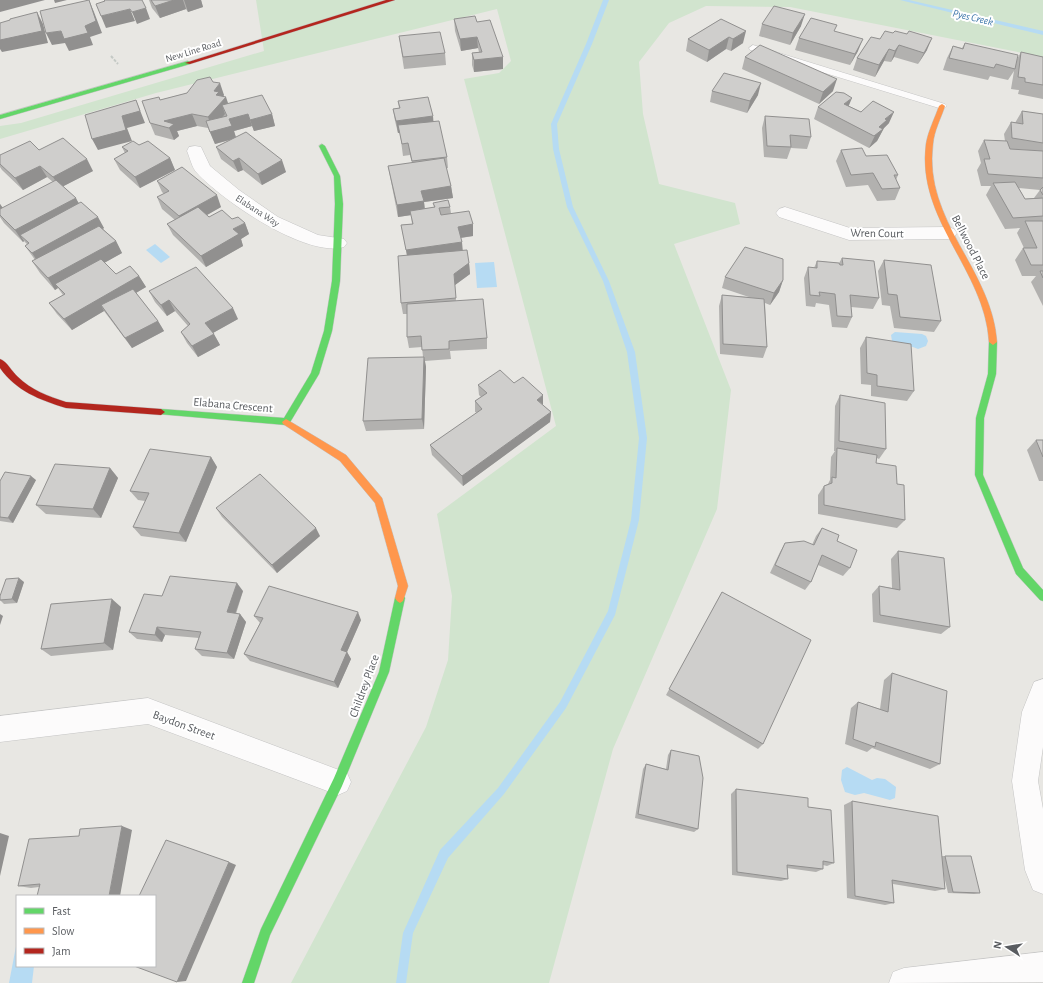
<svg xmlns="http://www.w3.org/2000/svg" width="1043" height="983" viewBox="0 0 1043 983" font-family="'Alegreya Sans',sans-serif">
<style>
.green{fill:#d1e4ce}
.water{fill:#b6dbf3}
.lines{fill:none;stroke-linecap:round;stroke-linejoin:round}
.stream{fill:#b6dbf3;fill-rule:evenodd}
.lane-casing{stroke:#c5c5c5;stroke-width:1}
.street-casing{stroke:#c5c5c5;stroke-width:1}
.fast-casing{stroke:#c4c4c3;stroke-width:1}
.slow-casing{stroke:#c4c4c3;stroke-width:1}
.jam-casing{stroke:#c4c4c3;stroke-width:1}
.path{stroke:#c4c9c5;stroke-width:2;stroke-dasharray:3 1.5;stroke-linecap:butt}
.lane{fill:#fcfbfb;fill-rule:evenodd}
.street{fill:#fcfbfb;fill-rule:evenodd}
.fast{fill:#63d668;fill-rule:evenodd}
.slow{fill:#ff974d;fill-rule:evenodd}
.jam{fill:#b3261e;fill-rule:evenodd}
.wall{fill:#b2b1af;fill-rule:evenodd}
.shaded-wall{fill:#91908f}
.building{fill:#cfcecc;stroke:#91908f}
.labels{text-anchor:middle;stroke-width:4;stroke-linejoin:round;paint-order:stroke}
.far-street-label{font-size:10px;fill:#595c60;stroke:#fff}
.far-water-label{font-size:11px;font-style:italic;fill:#4078ab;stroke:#fff}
.street-label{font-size:12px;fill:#595c60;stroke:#fff}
</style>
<rect width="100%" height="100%" fill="#e8e7e3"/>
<!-- green -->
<polygon class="green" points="256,0 1043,0 1043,57 790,7 706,6 669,23 639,62 643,114 659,184 735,203 740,224 674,244 731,390 717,509 613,749 549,983 291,983 426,727 448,660 452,596 437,514 556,426 464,79 499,73 511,61 497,9 156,93 0,139 0,126 21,123 264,51"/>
<!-- water -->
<g class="water">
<polygon points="155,244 170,257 161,263 146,250"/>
<polygon points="494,262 497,287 477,288 475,263"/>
<path d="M895 332 922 334 926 336 928 341 926 346 918 349C908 344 900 347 892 341L891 335Z"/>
<polygon points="847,767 872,780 877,778 885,779 896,787 895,798 890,800 864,793 855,795 845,792 841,780 842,770"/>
<polygon points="17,941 17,966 34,966 32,983 9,983"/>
</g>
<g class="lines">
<!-- stream -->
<g class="stream">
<polygon points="603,0 609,0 592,44 557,124 559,149 573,207 609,281 635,352 647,438 639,520 615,615 566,708 504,794 448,858 413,933 406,983 396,983 403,933 440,850 498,788 560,702 608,611 631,520 639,438 627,352 603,281 567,207 553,149 551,124 586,44"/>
<polygon points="900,0 909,0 1043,31 1043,35"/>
</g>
<defs>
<polygon id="lane" points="753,45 945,104 947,106 942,109 939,108 750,50 749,48"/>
<g id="street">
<path d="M195 146 201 147 210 166 239 190 278 217 318 235 344 239 347 243 344 247C306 258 223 201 197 173 192 168 190 158 187 151L189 147Z"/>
<polygon points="785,207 850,228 948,227 954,229 957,233 954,237 948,239 849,240 779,217 776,213 779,209"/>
<polygon points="1043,679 1043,747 1038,781 1043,809 1043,894 1033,890 1025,870 1012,781 1022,712 1034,682"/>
<polygon points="148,698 347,773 351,782 347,791 338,795 148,724 0,742 0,716"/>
<polygon points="1043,952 1043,982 889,983 893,972 904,968"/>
</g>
<g id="fast">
<polygon points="188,61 191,63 190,64 0,119 0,115"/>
<polygon points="322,144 325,146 340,176 343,204 340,281 332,331 319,374 289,424 286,425 158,414 157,412 158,410 161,409 284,418 311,373 324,331 332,281 335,204 334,176 319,146"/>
<polygon points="993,339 997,342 996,374 984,418 983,475 1023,568 1043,590 1043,601 1040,600 1016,574 975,475 976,418 988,374 989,342"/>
<polygon points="400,593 403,595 405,598 389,672 342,786 270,935 254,983 242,983 261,929 334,778 379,672 395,598 397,595"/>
</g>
<g id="slow">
<path d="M942 104 945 106C941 118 934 131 933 144 923 221 992 269 997 342L993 345 989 342C985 270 916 220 926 144 928 131 935 118 939 106Z"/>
<polygon points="286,419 346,455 382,498 408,586 403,601 400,603 397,601 395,598 398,586 375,503 340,461 283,424 282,422"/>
</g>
<g id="jam">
<polygon points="386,0 395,0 190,64 185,63"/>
<path d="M0 359C7 361 12 372 18 377 31 390 48 396 66 402L161 409 165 412 161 415 66 408C40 400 16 391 0 368Z"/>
</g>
</defs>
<!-- lane casing -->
<use href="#lane" class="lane-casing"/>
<!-- street casing -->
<use href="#street" class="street-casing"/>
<!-- fast casing -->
<use href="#fast" class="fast-casing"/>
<!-- slow casing -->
<use href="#slow" class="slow-casing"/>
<!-- jam casing -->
<use href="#jam" class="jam-casing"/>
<!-- path -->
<polyline class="path" points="111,56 118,64"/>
<!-- lane -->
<use href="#lane" class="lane"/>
<!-- street -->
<use href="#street" class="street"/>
<!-- fast -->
<use href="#fast" class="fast"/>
<!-- slow -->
<use href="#slow" class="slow"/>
<!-- jam -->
<use href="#jam" class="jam"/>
</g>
<!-- wall -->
<g class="wall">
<polygon points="149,0 201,0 203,7 188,12 186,9 160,18 152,8"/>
<polygon points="454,19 477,22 503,57 503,69 474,72 472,65 472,53 479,52 478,48 461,51 455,31"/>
<polygon points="721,19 743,43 731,51 726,49 707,62 686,51 688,39"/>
<polygon points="762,24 801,26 790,45 759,36"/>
<polygon points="835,32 858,51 850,65 795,50 799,38"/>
<polygon points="399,36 445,53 446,65 404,69"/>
<polygon points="880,39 927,50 918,64 894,57 891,62 884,61 875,77 853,70 857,58"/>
<polygon points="965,43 1016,61 1021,52 1043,57 1043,99 1018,94 1019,90 1011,89 1014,71 1008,80 990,76 988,80 943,70 947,58 953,46 962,48"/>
<polygon points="745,57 833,91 819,104 742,69"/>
<polygon points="213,82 224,95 223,97 228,104 272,114 275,126 254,131 252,126 234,131 236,137 286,172 262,185 243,170 238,172 221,159 216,147 230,140 215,144 208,128 197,126 177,131 179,136 174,140 155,135 150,123 160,100 187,93"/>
<polygon points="712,91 758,95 747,113 710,102"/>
<polygon points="398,101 433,116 433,121 447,157 448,168 446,168 451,186 453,198 424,202 425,209 434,207 433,203 450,207 451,213 473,224 473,236 461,238 462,250 469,263 470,274 455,285 456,301 487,338 487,349 450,351 451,359 425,361 426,367 424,429 366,431 363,421 423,357 422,347 409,348 407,337 407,314 403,314 401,303 407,255 401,225 412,224 411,215 398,217 388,166 412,163 410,155 403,156 400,133 398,133 395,121 393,109 399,108"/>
<polygon points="849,106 861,112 889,123 884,128 877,141 869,148 814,119 818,107"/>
<path d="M1022 111 1043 114V306L1031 282 1036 276H1022L1015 260 1023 248H1024L1017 233 1020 228 1005 229 986 195 991 186H981L977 170 981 163 978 151 984 140 1005 141 1004 134 1011 122 1015 123ZM1019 188 1040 190 1034 198 1025 199Z"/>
<polygon points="765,116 811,137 807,149 791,148 787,159 764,157 762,128"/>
<polygon points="139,145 170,158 175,170 140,188 120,170 114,159 125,153 122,147"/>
<polygon points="39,150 93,171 63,186 79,203 104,228 103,229 116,241 122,253 104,263 116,274 139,276 146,287 136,293 158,321 164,331 132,348 104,311 72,330 57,314 49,303 63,295 58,288 55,290 40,273 32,261 35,260 33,257 25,246 27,244 24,241 23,242 4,223 0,217 0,204 3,208 53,182 47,177 23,190 2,170 0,167 0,155"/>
<polygon points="841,150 866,156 898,175 896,180 900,188 895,200 877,201 868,185 846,187 836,161"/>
<polygon points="157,181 221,207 207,215 209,217 232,219 245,223 249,234 241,239 243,246 206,267 173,235 167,224 175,220 162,209 157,197 164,194 162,192"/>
<polygon points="842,258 879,298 873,309 851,307 852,317 847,328 832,327 829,305 816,303 815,307 806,306 804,278 808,267 814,268 817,261 839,263"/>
<polygon points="884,260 941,321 934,332 894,328 890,306 882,305 878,271"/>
<polygon points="725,277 783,280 779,292 770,305 765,303 767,347 763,358 720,354 719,306 722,295 749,297 722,288"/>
<polygon points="149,291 238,319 213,333 220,345 198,357 187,343 181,332 188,326 175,311 167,316 155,302"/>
<polygon points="866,337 914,391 907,401 871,396 871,385 861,384 860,348"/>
<polygon points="514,383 543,405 551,412 550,422 463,486 432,455 430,445 477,413 475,412 475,401 481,397 479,395 478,385"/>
<polygon points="840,395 886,449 879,459 877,458 876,463 897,484 905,520 897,528 818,514 818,495 824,486 828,484 830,480 831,457 835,451 834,451 835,406"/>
<polygon points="1036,440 1043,440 1043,481 1039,481 1027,450"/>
<polygon points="211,457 217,467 186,542 141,536 133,527 145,501 138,500 130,491"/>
<polygon points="110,468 118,478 101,518 46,514 36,505"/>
<polygon points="36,480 13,523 0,521 0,481"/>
<polygon points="216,508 320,536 277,573 222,517"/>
<polygon points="822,528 837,541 850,568 843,576 818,565 811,582 805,590 770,573 780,552 785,543 812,545 816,536"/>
<polygon points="898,551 950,627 941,634 873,622 872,594 879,586 892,588 891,559"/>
<polygon points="24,582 17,603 4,604 0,600 0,596"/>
<polygon points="243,591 236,614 240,614 246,622 234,659 202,656 195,649 199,638 165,635 162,642 137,639 129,632 162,596"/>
<polygon points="722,592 763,744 758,749 666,695"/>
<polygon points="121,607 113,650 51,656 41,649"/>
<polygon points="254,616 361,620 347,652 351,659 338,688 250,661 244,654 260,623"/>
<polygon points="892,673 940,764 930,769 872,748 867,752 845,744 851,708 858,702 880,709 884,680"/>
<polygon points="671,750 698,829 694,832 635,818 643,769 646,764 666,769 668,755"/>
<polygon points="736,789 808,807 834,863 827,866 823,865 823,869 816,872 787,868 788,879 781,881 732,875 731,794"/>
<polygon points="852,801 942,856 945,856 980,893 974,894 948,893 944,876 945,889 935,891 893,884 894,903 885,905 847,898 844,805"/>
<polygon points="132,830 39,887 31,888 18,886 79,836"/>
</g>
<!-- shaded-wall -->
<g class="shaded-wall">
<polygon points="0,0 45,0 0,12"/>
<polygon points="54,0 67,0 55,3"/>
<polygon points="89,0 94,12 102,33 90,37 93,45 69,51 65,43 52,45 46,33 61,31 85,26"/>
<polygon points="174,0 183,0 186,9 160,18 155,6"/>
<polygon points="184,0 201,0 203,7 188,12"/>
<polygon points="146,8 150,19 137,24 132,12"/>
<polygon points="130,9 135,21 106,28 101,16"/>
<polygon points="37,12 43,24 48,43 2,52 0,49 0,40"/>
<polygon points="805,14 801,26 790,45 793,33"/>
<polygon points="746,31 743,43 731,51 733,39"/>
<polygon points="477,37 478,48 461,51 460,39"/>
<polygon points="729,37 726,49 707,62 709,50"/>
<polygon points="932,38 927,50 918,64 924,53"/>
<polygon points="863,39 858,51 850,65 855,54"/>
<polygon points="899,45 894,57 891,62 895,51"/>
<polygon points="889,49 884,61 875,77 879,65"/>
<polygon points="503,57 503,69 474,72 474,60"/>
<polygon points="837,79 833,91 819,104 823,92"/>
<polygon points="220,83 224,95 221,99 226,97 230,109 222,105 225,114 212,129 208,117 214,91"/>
<polygon points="761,83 758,95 747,113 750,101"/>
<polygon points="852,98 847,110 844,104"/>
<polygon points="136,100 145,123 127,128 132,141 98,150 92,139 122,116"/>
<polygon points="894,112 889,123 884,128 877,141 869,148 879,127 885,119"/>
<polygon points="192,114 197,126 177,131 179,136 174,140 169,128 164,121"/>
<polygon points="248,114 252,126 234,131 236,138 215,144 210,132 229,119"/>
<polygon points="272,114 275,126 254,131 250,120"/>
<polygon points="433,116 434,128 398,133 396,121"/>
<polygon points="170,158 175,170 140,188 135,177"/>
<polygon points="239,158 243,170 238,172 233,161"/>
<polygon points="87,159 93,171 60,188 53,177"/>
<polygon points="282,160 286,172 262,185 258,174"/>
<polygon points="40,166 47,177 23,190 15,178"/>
<polygon points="451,186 453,198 424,202 425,213 398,217 397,205 421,191"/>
<polygon points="217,195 221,207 184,228 179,216"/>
<polygon points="76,198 82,210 20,235 24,241 23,242 15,230"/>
<polygon points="0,204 4,210 0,212"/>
<polygon points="98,217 104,228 40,265 32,253"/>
<polygon points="245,223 249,234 241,239 243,246 206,267 201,256 233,229"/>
<polygon points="473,224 473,236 459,238 458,227"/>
<polygon points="116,241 122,253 59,288 55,284 58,288 55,290 48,278"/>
<polygon points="462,242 463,253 408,261 406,250"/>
<polygon points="469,263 470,274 455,285 454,274"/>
<polygon points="139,276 146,287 105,311 101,305 104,311 72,330 64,319"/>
<polygon points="783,280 779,292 770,305 774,293"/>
<polygon points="169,300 175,311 167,316 161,305"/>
<polygon points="233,308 238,319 211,334 205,323"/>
<polygon points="158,321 164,331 132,348 125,338"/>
<polygon points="214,334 220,345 198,357 192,346"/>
<polygon points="424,357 426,367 424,429 422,419"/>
<polygon points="543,395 543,405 537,400"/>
<polygon points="551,412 550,422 463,486 462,476"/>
<polygon points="211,457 217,467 186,542 179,533"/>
<polygon points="110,468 118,478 101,518 93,509"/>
<polygon points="31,476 36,480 13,523 8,518"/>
<polygon points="316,528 320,536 277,573 272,565"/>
<polygon points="19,578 24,582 17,603 12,599"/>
<polygon points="237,583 243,591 233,620 227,612"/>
<polygon points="112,599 121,607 113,650 104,643"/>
<polygon points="358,612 361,620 347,652 351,659 338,688 334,682 341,650"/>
<polygon points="0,614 3,616 0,625"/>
<polygon points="240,614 246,622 234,659 227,653"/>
<polygon points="157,627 165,635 162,642 155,635"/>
<polygon points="122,826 132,830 120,896 109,896"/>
<polygon points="0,833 9,836 0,876"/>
<polygon points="229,862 236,865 186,981 177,982"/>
</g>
<!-- building -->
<g class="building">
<polygon points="89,0 96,21 85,26 88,33 64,39 61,31 46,33 40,11"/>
<polygon points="104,0 142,0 146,8 132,12 130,9 101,16 96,4 105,1"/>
<polygon points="151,0 174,0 155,6"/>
<polygon points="774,6 805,14 793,33 762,24"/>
<polygon points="37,12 42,31 0,40 0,23 10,20 10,19"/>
<polygon points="475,16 477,22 490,20 503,57 474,60 472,53 482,52 477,37 460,39 454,19"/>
<polygon points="811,18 837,25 834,31 863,39 855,54 799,38"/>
<polygon points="721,19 746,31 733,39 729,37 709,50 688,39"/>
<polygon points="885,31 893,33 895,31 907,34 909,31 932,38 924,53 899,45 895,51 889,49 879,65 857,58 871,37 880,39"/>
<polygon points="440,32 445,53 403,57 399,36"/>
<polygon points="965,43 1018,55 1015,69 996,64 994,68 949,58 953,46 963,49"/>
<polygon points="760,45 837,79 823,92 745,57"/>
<polygon points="1021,52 1043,57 1043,85 1025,82 1025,78 1018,77"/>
<polygon points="724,73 761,83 750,101 712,91"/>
<polygon points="210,77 213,82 220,83 214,91 219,92 216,95 226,97 208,117 192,114 164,121 174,124 169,128 150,123 142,101 159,97 160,100 187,93 197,80"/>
<polygon points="836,92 844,93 852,98 844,104 861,112 873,101 894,112 885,119 887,120 879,127 883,129 874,136 818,107"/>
<polygon points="262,95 272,114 250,120 248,114 229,119 232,126 210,132 206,121 227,116 222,105"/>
<polygon points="428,97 433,116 396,121 393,109 400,108 398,101"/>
<polygon points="136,100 140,111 122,116 126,130 92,139 85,115"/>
<polygon points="1022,111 1043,114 1043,143 1012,138 1011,122 1023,124"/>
<polygon points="765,116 809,119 811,137 790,135 791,147 767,146"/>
<polygon points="439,121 447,157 412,161 408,143 402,144 398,125"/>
<polygon points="246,132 282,160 258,174 239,158 233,161 216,147"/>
<polygon points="63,138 87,159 53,177 40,166 15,178 0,164 0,155 30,141 39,150"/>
<polygon points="984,140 1007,141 1010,149 1043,151 1043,178 988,174 984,159 990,159"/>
<polygon points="133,141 139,145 148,141 170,158 135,177 114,159 128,151 122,147"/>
<polygon points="862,148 866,156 887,155 898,175 894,175 900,188 882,189 873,173 851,175 841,150"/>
<polygon points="444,158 451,186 421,191 424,201 397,205 388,166"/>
<polygon points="182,167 217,195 179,216 157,197 169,191 157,181"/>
<polygon points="56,180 76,198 15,230 0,215 0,209"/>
<polygon points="1015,182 1025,199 1043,198 1043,216 1013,218 993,183"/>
<polygon points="1043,187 1043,195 1040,190"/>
<polygon points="448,200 450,207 439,208 441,215 469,211 473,224 458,227 462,242 406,250 401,225 413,224 410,211 435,207 433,203"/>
<polygon points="81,202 98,217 32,253 25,246 29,243 20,235"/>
<polygon points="198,207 209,217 222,210 232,219 238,217 245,223 233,229 239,234 201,256 167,224"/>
<polygon points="1025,221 1043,221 1043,265 1031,265 1023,248 1037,248"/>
<polygon points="99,226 116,241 48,278 32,261"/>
<polygon points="745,247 783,259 783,280 774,293 725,277"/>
<polygon points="467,250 469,263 454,274 456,298 401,303 398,256"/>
<polygon points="842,258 874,261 879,298 850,295 852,317 837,316 835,294 819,292 820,296 810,295 808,267 817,268 817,261 839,263 840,265 843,265"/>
<polygon points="101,259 116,274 130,266 139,276 64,319 49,303 65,294 55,284"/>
<polygon points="884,260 931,265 941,321 900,317 897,295 888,294"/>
<polygon points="196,267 233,308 205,323 214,334 192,346 181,332 190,324 169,300 161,305 149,291"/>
<polygon points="1040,271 1043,271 1043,278"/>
<polygon points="133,289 158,321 125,338 101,305"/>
<polygon points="722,295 764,299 767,347 723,344"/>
<polygon points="483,299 487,338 449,341 449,349 422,350 421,336 407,337 407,304"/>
<polygon points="866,337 911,344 914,391 877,386 877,375 867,373"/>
<polygon points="424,357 422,419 363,421 368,358"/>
<polygon points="500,370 514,383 523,377 543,395 537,400 551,412 462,476 430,445 482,409 475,401 487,393 478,385"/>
<polygon points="840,395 885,403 886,449 839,441"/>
<polygon points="1036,440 1043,440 1043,457"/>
<polygon points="837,448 877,455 876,463 896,466 897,484 904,485 905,520 824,505 824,486 832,483 832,477 836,478"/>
<polygon points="150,449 211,457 179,533 133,527 149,493 130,491"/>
<polygon points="55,464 110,468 93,509 36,505"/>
<polygon points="5,472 31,476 8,518 0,517 0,481"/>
<polygon points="260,474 316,528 272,565 216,508"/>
<polygon points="822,528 839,535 837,541 857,550 850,568 822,555 811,582 775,565 785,543 804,541 814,545"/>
<polygon points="898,551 944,558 950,627 880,615 879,586 900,590"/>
<polygon points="170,576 237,583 227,612 240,614 227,653 195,649 201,632 157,627 155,635 129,632 144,594 162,596"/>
<polygon points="19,578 12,599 0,600 0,596 6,579"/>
<polygon points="269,586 358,612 341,650 347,652 334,682 244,654 263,618 254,616"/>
<polygon points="722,592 811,640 763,744 669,689"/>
<polygon points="112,599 104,643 41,649 51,604"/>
<polygon points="892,673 947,691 940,764 876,742 875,747 853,739 858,702 888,712"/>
<polygon points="671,750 699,756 703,778 698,829 638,814 646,764 668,770"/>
<polygon points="736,789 808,798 808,807 831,810 834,863 823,861 823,869 787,865 788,879 737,872"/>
<polygon points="852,801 938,816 945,889 892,880 894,903 855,896"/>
<polygon points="122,826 109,896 37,896 40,884 18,886 29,839 79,836 80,829"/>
<polygon points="166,840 229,862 177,982 134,966 155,966 155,896 139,896"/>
<polygon points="945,856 971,856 980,893 953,892"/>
</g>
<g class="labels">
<!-- far-street labels -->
<g class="far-street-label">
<text transform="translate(193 50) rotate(-17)" y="4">New Line Road</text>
<text transform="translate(258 210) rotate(33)" y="4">Elabana Way</text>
</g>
<!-- far-water labels -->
<g class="far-water-label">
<text transform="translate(973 17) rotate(13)" y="4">Pyes Creek</text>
</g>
<!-- street labels -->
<g class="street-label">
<text transform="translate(877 233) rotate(1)" y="4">Wren Court</text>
<text transform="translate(971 247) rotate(63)" y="4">Bellwood Place</text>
<text transform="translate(233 405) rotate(5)" y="4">Elabana Crescent</text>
<text transform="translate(364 686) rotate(-70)" y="4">Childrey Place</text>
<text transform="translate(184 725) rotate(20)" y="4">Baydon Street</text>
</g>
</g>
<!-- legend -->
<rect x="16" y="895" width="140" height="72" fill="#ffffff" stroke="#bdbebf"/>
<rect x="24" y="908" width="20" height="6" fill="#63d668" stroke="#bdbebf"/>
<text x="52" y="915" font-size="12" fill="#595c60">Fast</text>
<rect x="24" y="928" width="20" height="6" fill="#ff974d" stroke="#bdbebf"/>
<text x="52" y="935" font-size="12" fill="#595c60">Slow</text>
<rect x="24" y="948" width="20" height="6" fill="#b3261e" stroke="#bdbebf"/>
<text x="52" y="955" font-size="12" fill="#595c60">Jam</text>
<!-- north arrow -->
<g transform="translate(1007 947) rotate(282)" stroke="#ffffff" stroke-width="3" paint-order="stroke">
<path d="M0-3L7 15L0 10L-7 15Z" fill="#595c60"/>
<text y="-6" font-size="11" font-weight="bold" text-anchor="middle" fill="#595c60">N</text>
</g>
</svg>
